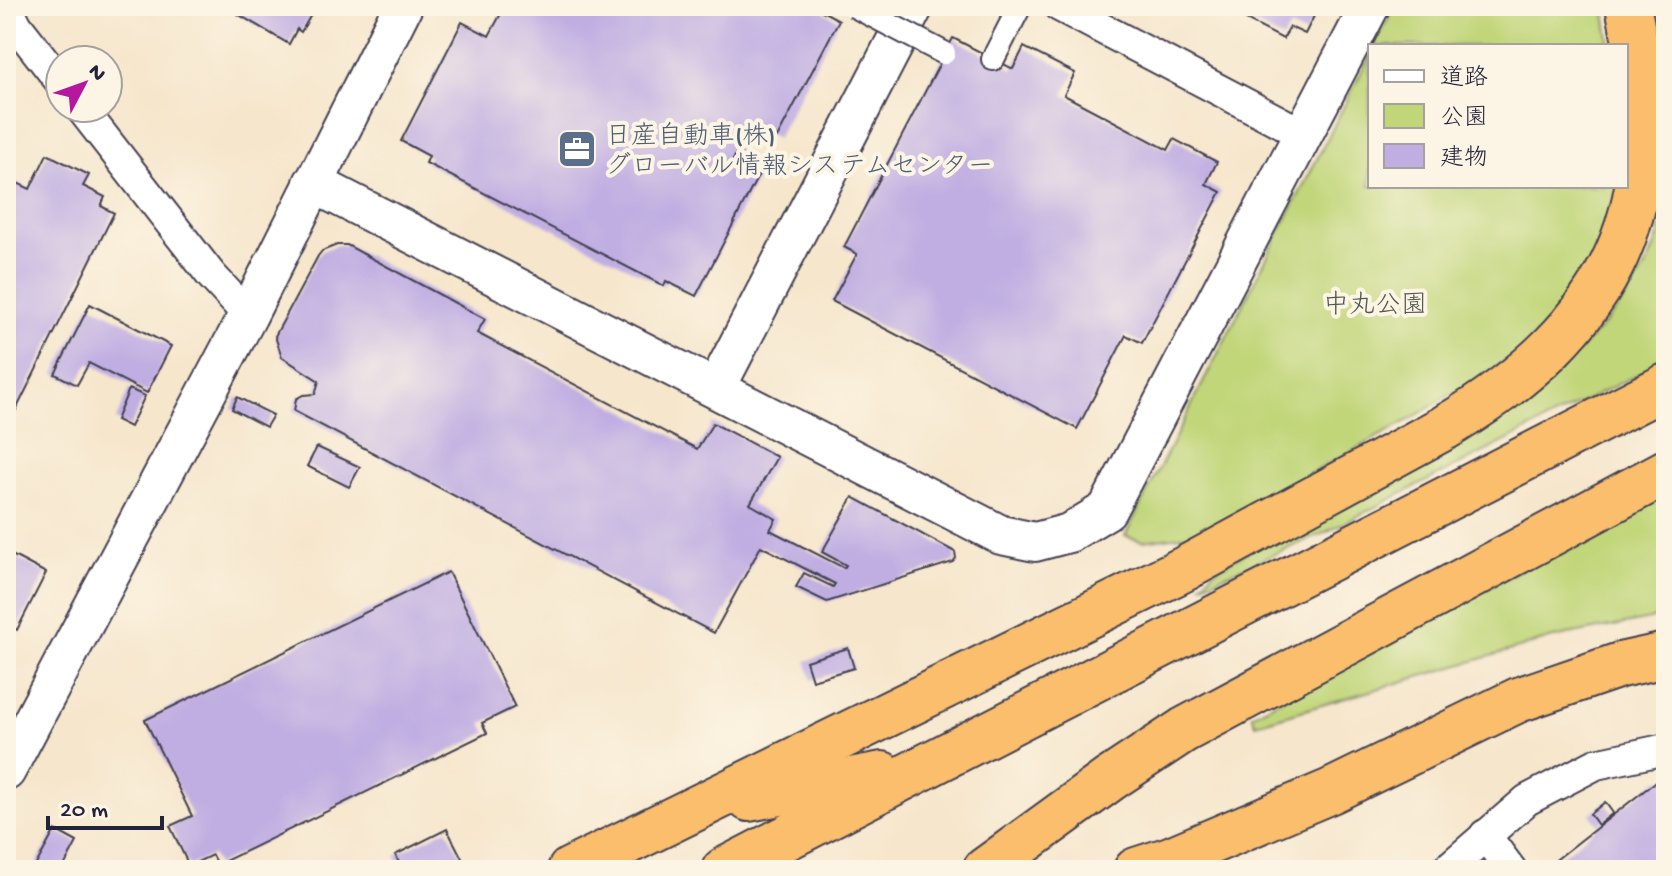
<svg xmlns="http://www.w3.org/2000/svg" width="1672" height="876" viewBox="0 0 1672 876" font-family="'Gochi Hand','Klee One',sans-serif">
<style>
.green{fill:#c1d679;stroke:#727c5a;stroke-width:2}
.building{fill:#c0aee2}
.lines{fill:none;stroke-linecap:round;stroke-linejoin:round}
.pedestrian-casing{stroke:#423f51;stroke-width:26}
.minor-casing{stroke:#423f51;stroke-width:34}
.tertiary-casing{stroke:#423f51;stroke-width:42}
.motorway-casing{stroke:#423f51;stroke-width:48}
.pedestrian{stroke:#fff;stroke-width:22}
.minor{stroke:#fff;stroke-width:30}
.tertiary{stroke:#fff;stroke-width:38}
.motorway{stroke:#fabe6d;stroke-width:44}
.pedestrian-bridge-casing{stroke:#423f51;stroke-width:26;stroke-linecap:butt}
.pedestrian-bridge{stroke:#fff;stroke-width:22}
.labels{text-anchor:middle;stroke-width:8;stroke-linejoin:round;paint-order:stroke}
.service-label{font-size:26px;fill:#4e5e75;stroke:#fcf5e5;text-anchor:start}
.park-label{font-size:26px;fill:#52584e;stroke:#fcf5e5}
</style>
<rect width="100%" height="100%" fill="#fcf5e5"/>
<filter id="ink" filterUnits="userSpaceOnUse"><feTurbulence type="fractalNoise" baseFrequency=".0125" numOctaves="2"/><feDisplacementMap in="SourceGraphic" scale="16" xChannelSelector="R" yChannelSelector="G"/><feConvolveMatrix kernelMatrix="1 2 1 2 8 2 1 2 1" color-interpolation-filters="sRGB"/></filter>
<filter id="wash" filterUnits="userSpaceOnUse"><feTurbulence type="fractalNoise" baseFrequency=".006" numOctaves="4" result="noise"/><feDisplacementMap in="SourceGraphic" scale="32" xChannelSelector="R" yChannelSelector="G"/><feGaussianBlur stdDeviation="1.8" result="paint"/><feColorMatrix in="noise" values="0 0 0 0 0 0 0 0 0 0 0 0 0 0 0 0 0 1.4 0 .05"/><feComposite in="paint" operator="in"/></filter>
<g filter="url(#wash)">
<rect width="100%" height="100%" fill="#f6e6cc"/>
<!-- green -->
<g class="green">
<polygon points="1395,6 1604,6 1610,46 1374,46"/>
<polygon points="1370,55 1370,186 1621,186 1588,283 1518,353 1409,420 1202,533 1143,541 1125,536"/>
<path d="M1666 215V360L1322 534 1201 585 1214 571 1549 378C1586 345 1625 307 1648 262 1655 248 1660 231 1666 215Z"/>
<polygon points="1666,491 1666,616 1553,638 1256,724 1252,715"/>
</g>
<g id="blocks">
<!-- building -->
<g class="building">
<polygon points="224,6 316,6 301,32 297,29 289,44"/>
<polygon points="505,6 813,6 839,20 777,138 751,125 732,162 758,176 696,296 666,281 664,286 426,163 429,156 401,141 462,22 489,36"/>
<polygon points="1219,6 1319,6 1305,34 1290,27 1283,39"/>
<polygon points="953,38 1013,69 1024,47 1075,73 1064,95 1168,150 1174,139 1217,162 1206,184 1221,192 1142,343 1126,335 1077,429 832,301 857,254 844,247"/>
<polygon points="47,154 89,175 83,186 105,197 101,206 114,213 14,414 6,410 6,190 11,180 30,189"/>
<polygon points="337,245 347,245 485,319 477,333 697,449 713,423 777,457 750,504 776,519 770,530 844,568 846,565 822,552 853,497 955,552 956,558 953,562 827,602 796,587 804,573 833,587 835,584 761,546 714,633 294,411 296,399 303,395 315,394 319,381 282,357 275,336 318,256 322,251"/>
<polygon points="90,304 171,346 147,393 89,363 77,385 55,374"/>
<polygon points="129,389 145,396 130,427 116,420"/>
<polygon points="237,397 273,415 266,427 232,409"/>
<polygon points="317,447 360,467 349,487 307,466"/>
<polygon points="6,552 46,573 17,630 6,624"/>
<polygon points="448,572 515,707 482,723 487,733 217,865 212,855 189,866 170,826 192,816 145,720"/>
<polygon points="848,648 854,668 812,680 806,661"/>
<polygon points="1659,779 1666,780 1666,870 1543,870"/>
<polygon points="1605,802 1613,813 1598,825 1590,814"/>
<polygon points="447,829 468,870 403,870 395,855"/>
<polygon points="55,830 77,842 62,870 33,870"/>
</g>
</g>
</g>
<g filter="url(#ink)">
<use href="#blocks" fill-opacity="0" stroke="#423f51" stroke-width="2"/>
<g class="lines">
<defs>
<polyline id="pedestrian" points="993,59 1020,6"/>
<g id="minor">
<polyline points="7,6 17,26 60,81"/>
<polyline points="1059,6 1303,134"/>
<polyline points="81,108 211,275 248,315"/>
<polyline points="1485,835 1511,870"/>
<polyline points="1446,870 1527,800 1596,764 1666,749"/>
</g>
<g id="tertiary">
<polyline points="313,183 1001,535 1035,542 1069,533 1107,510 1370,6"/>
<polyline points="716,388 914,6"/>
<polyline points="6,771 248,315 403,6"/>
</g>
<g id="motorway">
<polyline points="749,799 882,774"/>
<path d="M570 870 1186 568 1444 428C1616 326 1672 206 1628 6"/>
<polyline points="724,870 1666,386"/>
<polyline points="985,870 1110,779 1184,730 1666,472"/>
<polyline points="1136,870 1170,859 1331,791 1518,700 1620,665 1666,655"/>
</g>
</defs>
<!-- pedestrian casing -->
<use href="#pedestrian" class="pedestrian-casing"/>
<!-- minor casing -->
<use href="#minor" class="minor-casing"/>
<!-- tertiary casing -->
<use href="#tertiary" class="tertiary-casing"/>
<!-- motorway casing -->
<use href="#motorway" class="motorway-casing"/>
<!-- pedestrian -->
<use href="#pedestrian" class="pedestrian"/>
<!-- minor -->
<use href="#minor" class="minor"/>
<!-- tertiary -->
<use href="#tertiary" class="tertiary"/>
<!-- motorway -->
<use href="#motorway" class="motorway"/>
<defs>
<polyline id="pedestrian-bridge" points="854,6 944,53"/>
</defs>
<!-- pedestrian-bridge casing -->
<use href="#pedestrian-bridge" class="pedestrian-bridge-casing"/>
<!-- pedestrian-bridge -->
<use href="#pedestrian-bridge" class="pedestrian-bridge"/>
</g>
</g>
<!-- icons -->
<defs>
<symbol id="office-square" viewBox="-11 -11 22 22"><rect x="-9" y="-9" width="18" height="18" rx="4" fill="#5c6f8a" stroke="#fcf5e5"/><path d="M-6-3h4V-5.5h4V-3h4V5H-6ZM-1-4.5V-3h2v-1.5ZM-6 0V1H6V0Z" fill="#fff"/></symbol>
</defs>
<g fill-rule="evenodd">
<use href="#office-square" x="555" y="127" width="44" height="44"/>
</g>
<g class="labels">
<!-- service labels -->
<g class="service-label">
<text x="605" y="143">日産自動車(株)<tspan x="605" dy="30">グローバル情報システムセンター</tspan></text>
</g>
<!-- park labels -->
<g class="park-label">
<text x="1375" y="312">中丸公園</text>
</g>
</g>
<!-- margin -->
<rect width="1672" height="876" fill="none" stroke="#fcf5e5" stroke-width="32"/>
<!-- legend -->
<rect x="1368" y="44" width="260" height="144" fill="#fcf5e5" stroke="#a5a1a1" stroke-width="2"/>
<rect x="1384" y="70" width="40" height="12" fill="#ffffff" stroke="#a5a1a1" stroke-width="2"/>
<text x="1440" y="84" font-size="24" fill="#22223b">道路</text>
<rect x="1384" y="104" width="40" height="24" fill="#c1d679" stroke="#a5a1a1" stroke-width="2"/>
<text x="1440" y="124" font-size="24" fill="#22223b">公園</text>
<rect x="1384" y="144" width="40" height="24" fill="#c0aee2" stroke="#a5a1a1" stroke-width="2"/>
<text x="1440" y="164" font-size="24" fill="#22223b">建物</text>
<!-- north arrow -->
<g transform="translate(84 84) rotate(49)"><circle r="38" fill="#fcf5e5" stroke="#a5a1a1" stroke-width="2"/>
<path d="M0-6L14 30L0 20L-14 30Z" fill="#b5179e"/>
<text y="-12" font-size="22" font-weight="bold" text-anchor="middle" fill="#22223b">N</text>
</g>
<!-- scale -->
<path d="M48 816v12h114v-12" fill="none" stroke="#22223b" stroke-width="4"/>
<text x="60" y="816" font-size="24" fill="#22223b" stroke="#fcf5e5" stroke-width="6" paint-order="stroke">20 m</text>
</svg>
